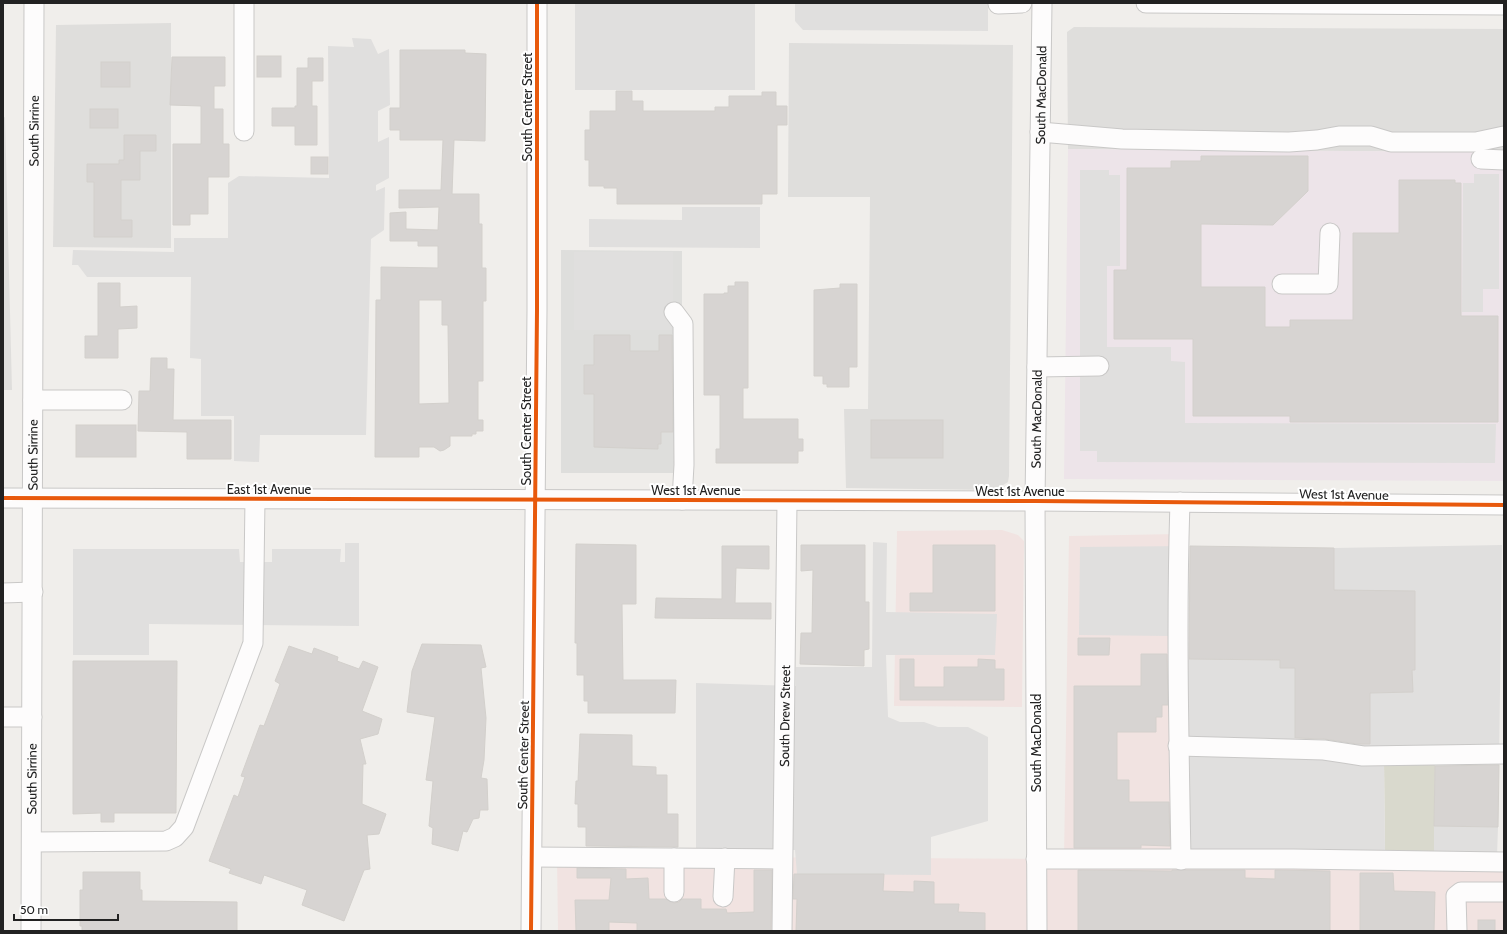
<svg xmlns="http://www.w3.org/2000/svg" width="1507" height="934" viewBox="0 0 1507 934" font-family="Cabin,sans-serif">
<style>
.residential{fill:#dfdedc}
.commercial{fill:#f1e3e1}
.industrial{fill:#ede4e9}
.religious{fill:#dededc}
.construction{fill:#d9d9cd}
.parking{fill:#e0dfde}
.building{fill:#d7d4d2;stroke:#d3d0cc;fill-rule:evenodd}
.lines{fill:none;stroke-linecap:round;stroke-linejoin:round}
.minor-casing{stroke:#c9c8c7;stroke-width:21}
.minor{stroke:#fdfcfc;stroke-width:19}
.cycleway-casing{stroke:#fff;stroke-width:6}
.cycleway{stroke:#e8590c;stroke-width:4}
.labels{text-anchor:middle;stroke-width:4;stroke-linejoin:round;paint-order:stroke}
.street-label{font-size:13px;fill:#222;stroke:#fff}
</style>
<rect width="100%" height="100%" fill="#f0eeeb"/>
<!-- residential -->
<g class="residential">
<polygon points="171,23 171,248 53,247 56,25"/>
<polygon points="1074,27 1504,29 1504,152 1068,149 1067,32"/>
<polygon points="789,43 1013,45 1009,476 1008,482 1000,487 993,490 846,488 844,409 868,409 870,197 788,197"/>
<polygon points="5,117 12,390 3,390 3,118"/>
</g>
<!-- commercial -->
<g class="commercial">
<polygon points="1002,530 1018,535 1024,541 1022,707 894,706 897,531"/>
<polygon points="1179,534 1177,859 1504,861 1504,931 558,931 557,856 1064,859 1069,536"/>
</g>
<!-- industrial -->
<polygon class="industrial" points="1068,149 1504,152 1504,481 1064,479"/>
<!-- religious -->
<polygon class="religious" points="561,250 682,251 682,314 688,315 687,473 561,473"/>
<!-- construction -->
<polygon class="construction" points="1384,762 1435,762 1434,853 1385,853"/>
<!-- parking -->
<g class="parking">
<rect x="575" y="3" width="180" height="87"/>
<polygon points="795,3 988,3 988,31 803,30 795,21"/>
<polygon points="352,38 371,39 378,54 389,49 390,105 378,111 378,142 389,137 389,178 376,185 376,191 385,187 384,230 371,239 366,435 260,435 259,462 234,461 234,416 201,416 201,359 190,358 191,277 87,277 78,265 72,265 73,250 174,252 174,238 228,238 228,183 239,176 329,178 328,46 354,47"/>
<polygon points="1080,170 1109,170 1109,175 1120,175 1120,266 1107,266 1107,347 1171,347 1171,361 1185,362 1185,423 1496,424 1495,463 1097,462 1097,451 1080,451"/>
<polygon points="1474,174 1499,174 1499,289 1483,289 1483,312 1462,312 1463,183 1474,183"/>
<polygon points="682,207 760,207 760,248 589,247 589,219 682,220"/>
<rect x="574" y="252" width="99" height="78"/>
<polygon points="873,542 887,543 886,612 997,614 995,655 886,655 888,717 900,722 924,722 938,727 968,727 988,737 988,821 931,837 931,875 797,874 795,850 696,850 696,683 796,686 796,667 872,667"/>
<polygon points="345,543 359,543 359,626 149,624 149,655 73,655 73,549 239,549 240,562 272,562 272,549 341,549 340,562 345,562"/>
<polygon points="1502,545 1499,763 1384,763 1385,853 1434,853 1434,826 1498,827 1497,856 1174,854 1170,636 1079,635 1080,547 1187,546 1186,659 1204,659 1223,649 1223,660 1280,660 1281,668 1295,668 1295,744 1370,744 1370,693 1412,692 1412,670 1415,670 1334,590 1334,548"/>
</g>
<!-- building -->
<g class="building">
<path d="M400 50H465V53L486 54 485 141 454 140 452 194H479V224H482V268H486V301H483V381H478V420H483V431H476V434H472V436H450V446L444 450 440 451 434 447H419V457H375L376 300H381V267L438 268V246H418V241H390V213L406 212V229L438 230 439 207 399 208V190H441L443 140H400V130H390V108H400ZM419 300H442V325H448L449 403 419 404Z"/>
<rect x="257" y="56" width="24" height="21"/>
<polygon points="172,57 225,57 225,86 214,86 214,109 223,109 223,144 229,144 229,177 208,177 208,214 190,214 190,225 173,225 173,144 201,144 201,106 170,105"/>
<polygon points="308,58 323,58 323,81 312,81 312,106 317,106 317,145 295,145 295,126 272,126 272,108 295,108 295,106 297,106 297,68 308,68"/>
<rect x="101" y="62" width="29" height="25"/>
<polygon points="616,91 632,91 632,101 643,101 643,111 715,111 715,107 729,107 729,96 762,96 762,92 776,92 776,106 787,106 787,125 777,125 777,194 762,194 762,204 617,204 617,188 604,188 604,186 589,186 589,160 585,160 585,130 590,130 590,111 616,111"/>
<rect x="90" y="109" width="28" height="19"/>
<polygon points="124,135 156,135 156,151 140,151 140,180 121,180 121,220 132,220 132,237 94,237 94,182 87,182 87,164 119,164 119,160 124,160"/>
<polygon points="1201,156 1308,156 1308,191 1273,225 1201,224 1201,287 1265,287 1265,327 1290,327 1290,320 1353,320 1353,233 1399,233 1399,180 1455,180 1455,183 1461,183 1461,316 1498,316 1498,422 1290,422 1290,416 1193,416 1193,339 1114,339 1114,270 1127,270 1127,168 1171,168 1171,161 1201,161"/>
<rect x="311" y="157" width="17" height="17"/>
<polygon points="735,282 748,282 748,388 743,388 743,419 798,419 798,439 803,439 803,451 798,451 798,463 716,463 716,449 720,449 720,395 704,395 704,294 724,294 724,293 728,293 728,286 735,286"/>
<polygon points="98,283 120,283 120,307 137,306 137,328 118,329 118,358 85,358 85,336 98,336"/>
<polygon points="840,284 857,284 857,367 849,367 849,387 827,387 827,384 823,384 823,376 814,376 814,290 840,288"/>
<polygon points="594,335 630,335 630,351 659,351 659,335 672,335 673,432 661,432 661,444 658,444 658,449 594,447 594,394 584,394 584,365 594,365"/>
<polygon points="151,358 167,358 167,369 174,369 173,420 231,420 231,459 187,459 187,432 138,431 139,391 150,391"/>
<rect x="871" y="420" width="72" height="38"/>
<rect x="76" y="425" width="60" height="32"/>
<polygon points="576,544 636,545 636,604 622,604 623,680 676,680 675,713 588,713 588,701 584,701 584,675 577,675 577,643 575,643"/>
<polygon points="801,545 865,545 865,602 869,602 869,649 864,650 864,666 800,664 801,633 812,633 813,570 801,571"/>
<polygon points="933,545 995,545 995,611 910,611 910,593 933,593"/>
<polygon points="722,546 769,546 769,569 736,568 735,603 771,603 771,619 655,618 656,598 722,599"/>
<polygon points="1190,546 1334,548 1334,590 1415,591 1415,670 1412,670 1413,692 1370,693 1370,744 1357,744 1324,739 1295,738 1295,668 1280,668 1280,660 1189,659"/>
<polygon points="1078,638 1110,638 1109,655 1078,655"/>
<polygon points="422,644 481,645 486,667 481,668 486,718 484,760 481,778 487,779 488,810 480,810 479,818 473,819 467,832 463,831 458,851 432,844 433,828 429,826 433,781 426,780 435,717 407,712 412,671"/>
<polygon points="289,646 312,654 314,648 338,657 337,661 359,669 363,661 378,667 362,711 382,719 378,734 360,739 366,764 363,764 362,804 386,814 379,834 367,835 370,869 364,870 344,921 302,905 307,890 264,875 261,884 229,873 231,869 209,861 234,795 238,797 245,777 241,776 260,725 264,726 280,684 275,681"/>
<polygon points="1141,654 1167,654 1168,705 1162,705 1162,717 1156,717 1156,732 1117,732 1117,780 1129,780 1129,802 1169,802 1170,846 1141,845 1141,848 1074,848 1074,686 1141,686"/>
<polygon points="900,659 914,659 914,687 944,687 944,667 978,667 978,659 995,660 995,669 1004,669 1004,700 900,700"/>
<polygon points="73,661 177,661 176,813 114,813 114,822 101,822 101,813 73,814"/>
<polygon points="580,734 632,735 632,766 656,767 656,775 667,775 667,814 678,814 678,847 586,846 586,827 578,827 578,804 575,804 576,781 578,781"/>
<polygon points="1499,765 1498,827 1434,826 1435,766"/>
<polygon points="577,868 626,869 626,879 648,878 649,899 666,899 674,903 679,902 682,899 701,899 701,909 726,909 727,913 754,912 754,870 772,870 771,931 637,931 637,923 609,922 609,931 576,931 575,900 609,900 611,878 577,878"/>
<polygon points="1078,870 1172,871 1172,870 1245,870 1245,878 1275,879 1275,870 1330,871 1330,931 1078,931"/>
<polygon points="83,872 140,872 140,890 142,890 142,901 237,902 237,931 82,931 82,926 80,926 80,890 83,890"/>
<polygon points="1360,873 1393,873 1394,891 1435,892 1434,931 1360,931"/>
<polygon points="794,874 884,874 883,891 914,892 914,881 934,882 934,904 959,904 958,912 985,913 985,931 796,931 797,899 793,899"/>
<rect x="1478" y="920" width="17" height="11"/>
</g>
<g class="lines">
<defs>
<g id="minor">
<polyline points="1146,3 1504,5"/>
<polyline points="998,4 1022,3"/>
<polyline points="244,131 244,3"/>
<polyline points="1040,132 1122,139 1289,142 1317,140 1339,136 1371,136 1391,142 1476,142 1504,136"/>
<polyline points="1481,159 1504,160"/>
<polyline points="1282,284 1328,284 1330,233"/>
<polyline points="674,312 683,324 684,465 682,500"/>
<polyline points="1037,367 1099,366"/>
<polyline points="33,400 122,400"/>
<polyline points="3,498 1035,501 1504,505"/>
<path d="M1180 502C1176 622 1179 741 1181 860"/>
<polyline points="3,593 33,592"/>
<polyline points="3,717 32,717"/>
<polyline points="1178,746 1324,750 1363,756 1504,754"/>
<polyline points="32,842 166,841 175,837 184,827 253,643 255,499"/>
<polyline points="532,857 782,859"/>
<polyline points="674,858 674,892"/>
<polyline points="1036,859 1293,859 1504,862"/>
<polyline points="723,897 725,858"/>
<path id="s1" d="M31 931 34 3"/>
<polyline points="531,931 537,310 537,3"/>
<path id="s2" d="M782 931 787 501"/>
<path id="s3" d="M1037 931 1035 501 1042 3"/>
<polyline points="1457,931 1456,896 1461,892 1504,892"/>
</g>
</defs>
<!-- minor casing -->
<use href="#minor" class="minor-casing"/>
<!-- minor -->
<use href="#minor" class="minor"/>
<defs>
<g id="cycleway">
<polyline points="3,498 1035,501 1504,505"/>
<polyline points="531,931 537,310 537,3"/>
</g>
</defs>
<!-- cycleway casing -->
<use href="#cycleway" class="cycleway-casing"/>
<!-- cycleway -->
<use href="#cycleway" class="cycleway"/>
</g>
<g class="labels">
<!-- street labels -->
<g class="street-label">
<text dy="5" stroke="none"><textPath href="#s3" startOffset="836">South MacDonald</textPath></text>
<text transform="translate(527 107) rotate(-90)" y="5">South Center Street</text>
<text dy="5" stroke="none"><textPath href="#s1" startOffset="800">South Sirrine</textPath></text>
<text dy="5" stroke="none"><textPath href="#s3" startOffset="512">South MacDonald</textPath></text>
<text transform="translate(526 431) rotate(-90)" y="5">South Center Street</text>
<text dy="5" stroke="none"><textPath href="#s1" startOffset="476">South Sirrine</textPath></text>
<text x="269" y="494">East 1st Avenue</text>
<text x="696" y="495">West 1st Avenue</text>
<text x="1020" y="496">West 1st Avenue</text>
<text transform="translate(1344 494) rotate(1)" y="5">West 1st Avenue</text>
<text dy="5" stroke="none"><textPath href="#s2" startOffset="215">South Drew Street</textPath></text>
<text transform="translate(1036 743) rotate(-90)" y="5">South MacDonald</text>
<text transform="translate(523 755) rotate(-89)" y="5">South Center Street</text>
<text dy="5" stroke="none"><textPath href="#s1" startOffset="152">South Sirrine</textPath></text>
</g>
</g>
<!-- border -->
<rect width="1507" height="934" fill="none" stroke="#222222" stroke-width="8"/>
<!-- scale -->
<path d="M14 914v6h104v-6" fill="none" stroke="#222222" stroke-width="2"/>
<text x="20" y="914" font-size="12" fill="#222222" stroke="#ffffff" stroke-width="3" paint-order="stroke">50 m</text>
</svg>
